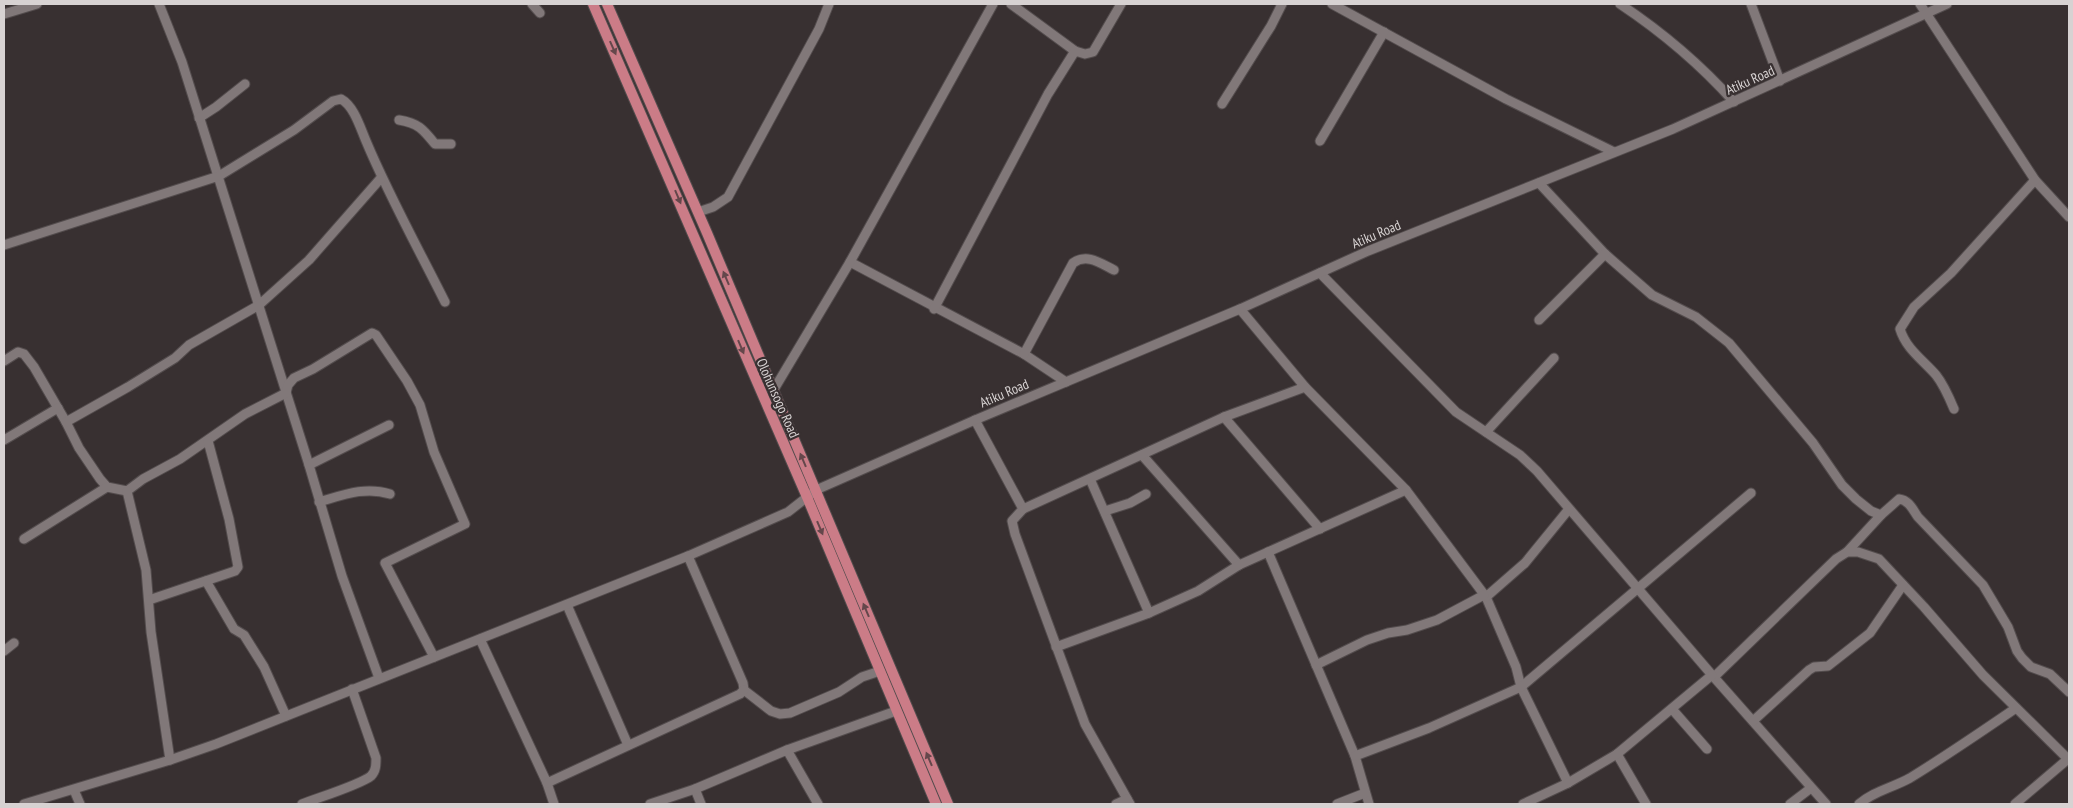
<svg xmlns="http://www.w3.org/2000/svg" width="2073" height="808" viewBox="0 0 2073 808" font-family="'PT Sans Narrow',sans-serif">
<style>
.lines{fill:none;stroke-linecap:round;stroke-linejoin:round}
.minor-casing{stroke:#534c4d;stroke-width:11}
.major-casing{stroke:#534c4d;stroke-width:12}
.minor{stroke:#817879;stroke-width:9}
.major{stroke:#cb7c87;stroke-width:10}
.oneway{fill:#64474b}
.labels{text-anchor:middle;stroke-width:4.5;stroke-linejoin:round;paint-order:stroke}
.street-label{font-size:14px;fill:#d7d2d2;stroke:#383031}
</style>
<rect width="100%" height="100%" fill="#383031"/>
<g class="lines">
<defs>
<g id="minor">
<polyline points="159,4 182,62 309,465 342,576 379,678"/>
<polyline points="532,4 540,13"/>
<polyline points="1011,4 1075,51"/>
<polyline points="1332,4 1506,99 1614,152"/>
<path d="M1620 4C1662 32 1700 64 1734 102"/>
<polyline points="1751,4 1780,81"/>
<polyline points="1920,4 2035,180 2069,217"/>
<polyline points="4,14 37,4"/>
<polyline points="1222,104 1271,26 1282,4"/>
<polyline points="199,118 216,107 245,84"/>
<path d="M399 120C418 123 423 129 435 144H451"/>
<polyline points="1320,141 1384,32"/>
<path d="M1539 183 1605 254 1652 295 1696 317 1729 343 1813 443 1842 485 1856 499 1871 511 1881 515 1899 499C1909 500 1913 510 1918 517L1983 585 2008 627 2017 651 2022 658 2031 667 2050 674 2069 692"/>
<polyline points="698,212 713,207 728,197 819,29 829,4"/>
<path d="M4 245 219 176 294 130 333 101 341 99C354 106 360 127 366 141 389 196 418 248 445 302"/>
<polyline points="850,262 1024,354 1066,382"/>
<polyline points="1320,273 1456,412 1520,455 1537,471 1712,675 1826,804"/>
<polyline points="934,309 1048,94 1075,51 1085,54 1093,52 1121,4"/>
<polyline points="1240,309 1305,387 1406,490 1486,597 1516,667 1521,687 1568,783"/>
<polyline points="1539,320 1605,254"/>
<path d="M1024 354 1073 263C1087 253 1100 263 1114 270"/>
<polyline points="4,361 18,352 24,354 34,367 66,422 79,448 100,479 107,487 127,491 143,479 180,459 245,414 286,393 288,385 294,378 313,369 372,333 376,335 407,381 420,405 434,452 465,524 385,563 434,657"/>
<polyline points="773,391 850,262 993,4"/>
<path d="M1954 409C1949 397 1944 385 1936 375 1923 360 1906 349 1900 329L1914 307 1951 273 2035 180"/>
<polyline points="1224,417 1320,529"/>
<polyline points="975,420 1023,509 1012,521 1015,534 1085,724 1130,804"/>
<polyline points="66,422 128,387 175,358 189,345 259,305 309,260 381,178"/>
<polyline points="1486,432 1554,358"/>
<polyline points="4,440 58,408"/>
<polyline points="1142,455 1239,565"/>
<polyline points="309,465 389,425"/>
<polyline points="1090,479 1149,613"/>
<polyline points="127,491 146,570 151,632 170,760"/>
<path d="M319 502C343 495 365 486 390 494"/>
<polyline points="1023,509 1224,417 1305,387"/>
<polyline points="1105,511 1130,503 1146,494"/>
<polyline points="24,539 107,487"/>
<polyline points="1268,552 1355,756 1369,804"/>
<polyline points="1847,552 1881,515"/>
<polyline points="688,556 743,683 744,690"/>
<polyline points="206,581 234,629 244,635 264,667 286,716"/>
<polyline points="1486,597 1525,563 1569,509"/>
<polyline points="149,600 235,571 238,567 229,519 208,441"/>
<polyline points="567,605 628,745"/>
<polyline points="480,639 547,783 554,804"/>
<polyline points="1056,647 1149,613 1198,591 1239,565 1406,490"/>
<polyline points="4,651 14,643"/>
<polyline points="1316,665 1367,640 1388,633 1407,630 1437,620 1484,595"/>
<polyline points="1714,677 1836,559 1847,552 1858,552 1879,559 1924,607 1983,675 2069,760"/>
<polyline points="744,690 771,711 780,714 790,713 839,692 862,677 880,671"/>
<polyline points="1672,709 1707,749"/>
<polyline points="1753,721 1809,670 1814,667 1828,666 1870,633 1903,585"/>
<polyline points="787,750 818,804"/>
<polyline points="1617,754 1646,804"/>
<polyline points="1355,756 1429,728 1521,687 1751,493"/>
<polyline points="547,783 740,694 744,690"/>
<polyline points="695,789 701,804"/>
<polyline points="74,790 80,804"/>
<polyline points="24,804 170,760 216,744 688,556 788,512 816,490 975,420 1240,309 1368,251 1673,129 1947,4"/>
<path d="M302 804C317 798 360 785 371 776 376 771 376 765 376 758L352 689"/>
<polyline points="650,804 695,789 787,750 896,711"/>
<polyline points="1116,804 1127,799"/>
<polyline points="1337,804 1365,793"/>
<polyline points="1523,804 1568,783 1617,754 1712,675"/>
<polyline points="1790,804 1811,788"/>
<path d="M1859 804C1874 791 1892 788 1910 778 1946 756 1981 732 2016 708"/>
<polyline points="2015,804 2068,759"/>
</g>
<g id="major">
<polyline points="593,4 807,497 936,804"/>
<polyline points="607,4 707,233 948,804"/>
</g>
</defs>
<!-- minor casing -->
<use href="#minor" class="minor-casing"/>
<!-- major casing -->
<use href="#major" class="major-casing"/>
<!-- minor -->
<use href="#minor" class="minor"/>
<!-- major -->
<use href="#major" class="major"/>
</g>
<!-- one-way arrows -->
<defs><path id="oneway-solid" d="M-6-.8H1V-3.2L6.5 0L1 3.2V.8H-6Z" transform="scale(1.25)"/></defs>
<g class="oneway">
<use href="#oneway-solid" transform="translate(613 48) rotate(66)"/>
<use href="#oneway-solid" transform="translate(678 197) rotate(67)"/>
<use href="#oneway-solid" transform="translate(726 278) rotate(-113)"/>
<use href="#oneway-solid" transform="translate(741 347) rotate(67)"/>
<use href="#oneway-solid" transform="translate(803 460) rotate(-113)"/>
<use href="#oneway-solid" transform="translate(820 528) rotate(67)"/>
<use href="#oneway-solid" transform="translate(866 610) rotate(-113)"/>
<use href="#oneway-solid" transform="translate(929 759) rotate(-113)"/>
</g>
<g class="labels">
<!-- street labels -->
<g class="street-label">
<text transform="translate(1750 80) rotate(-24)" y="5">Atiku Road</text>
<text transform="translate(1376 234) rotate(-23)" y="5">Atiku Road</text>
<text transform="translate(1004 393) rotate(-23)" y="5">Atiku Road</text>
<text transform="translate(778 398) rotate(66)" y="5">Olohunsogo Road</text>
</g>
</g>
<!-- border -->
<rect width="2073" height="808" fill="none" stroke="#d7d2d2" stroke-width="10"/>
</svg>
